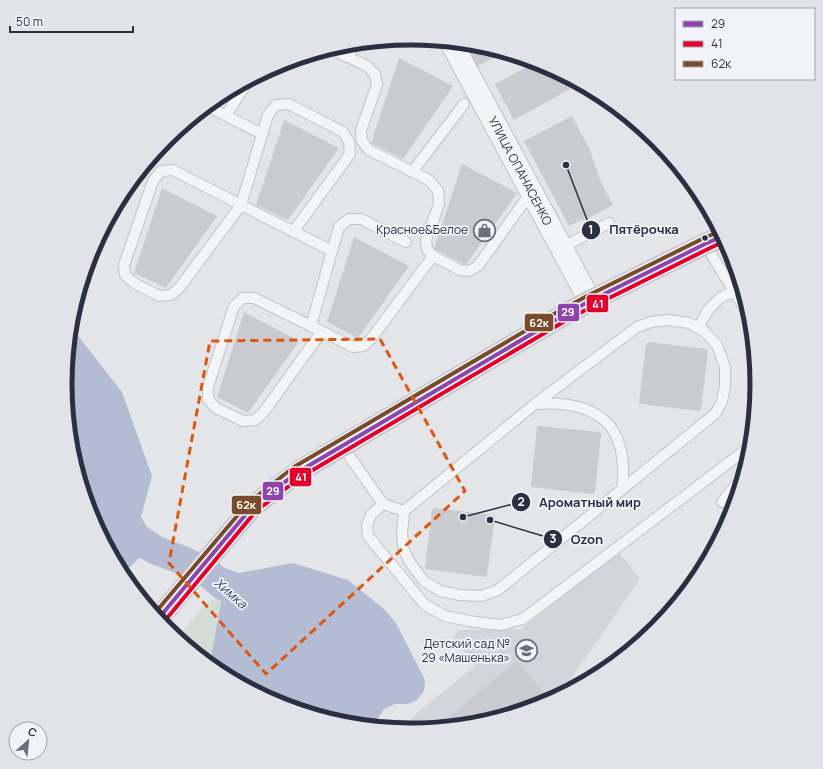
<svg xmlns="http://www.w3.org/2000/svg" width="823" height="769" viewBox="0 0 823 769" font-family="Manrope,sans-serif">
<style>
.built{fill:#d3d4dc}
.green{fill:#d3dcd5}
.water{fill:#b3bcd3}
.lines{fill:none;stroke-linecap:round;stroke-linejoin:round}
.river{stroke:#b3bcd3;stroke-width:29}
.building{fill:#cacbd0}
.service-casing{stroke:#c2c3c7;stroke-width:12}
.tertiary-casing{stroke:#c2c3c7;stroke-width:24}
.service{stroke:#f3f4f6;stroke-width:10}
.tertiary{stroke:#f3f4f6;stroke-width:22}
.secondary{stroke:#c4c5ca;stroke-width:22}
.bus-1-casing{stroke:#f2f3f8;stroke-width:7}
.bus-2-casing{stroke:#f2f3f8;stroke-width:7}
.bus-3-casing{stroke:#f2f3f8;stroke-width:7}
.bus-1{stroke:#8e44ad;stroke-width:4}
.bus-2{stroke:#e4002b;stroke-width:4}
.bus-3{stroke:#7a4b2a;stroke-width:4}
.marked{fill:none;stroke:#de570f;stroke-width:3;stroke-dasharray:8 5;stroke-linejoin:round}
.bus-dot{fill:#2a2f42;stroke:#f2f3f8;stroke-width:1.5}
.labels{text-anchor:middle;stroke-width:3.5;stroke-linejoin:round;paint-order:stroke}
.street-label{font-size:12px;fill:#2a2f42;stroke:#f2f3f8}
.poi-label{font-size:12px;fill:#2a2f42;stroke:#f2f3f8;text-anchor:end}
.water-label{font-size:13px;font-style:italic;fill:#354576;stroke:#f2f3f8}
.rim{fill:none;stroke:#2a2f42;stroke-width:5}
.leader{fill:none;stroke:#2a2f42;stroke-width:1.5}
.callout-dot{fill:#2a2f42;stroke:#f2f3f8;stroke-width:1.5}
.mark-label{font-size:12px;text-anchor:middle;font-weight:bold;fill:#fff}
.callout-label{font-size:13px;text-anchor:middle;font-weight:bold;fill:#2a2f42;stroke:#f2f3f8;stroke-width:3.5;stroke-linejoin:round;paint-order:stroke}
.line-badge{stroke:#f2f3f8;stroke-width:1.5}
.badge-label{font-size:11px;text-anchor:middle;font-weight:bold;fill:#fff}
</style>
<rect width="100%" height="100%" fill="#e4e5e9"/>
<!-- built -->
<polygon class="built" points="619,552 640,579 563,690 560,696 544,705 479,724 409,731 409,728 412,719 418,712 475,666 452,637 460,630 521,629"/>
<!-- green -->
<g class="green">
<polygon points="222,597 211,657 207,663 176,638 209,601"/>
<polygon points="672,599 678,604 656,630 636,646 631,641"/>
</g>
<!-- water -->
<g class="water">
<polygon points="71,327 122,392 152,476 141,517 149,531 190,552 176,566 139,558 129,568 136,584 134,590 123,577 91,517 72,452 65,384"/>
<polygon points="293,563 348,580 384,609 396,623 425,680 424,691 417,700 411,703 407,704 395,704 384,709 372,727 344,724 279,705 219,672 207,663 211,657 222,597 201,581 216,565 239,573"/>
</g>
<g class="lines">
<!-- river -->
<polyline class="river" points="87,503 155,550 182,560 208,573 223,586"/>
</g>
<!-- building -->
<g class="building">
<polygon points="470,44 479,45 501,51 502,53 475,68 463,47"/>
<polygon points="399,58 453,86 403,159 371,143"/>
<polygon points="533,61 544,64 562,74 570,89 514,120 495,84 534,63"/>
<polygon points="222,95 216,103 213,101 219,96"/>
<polygon points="572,116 590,150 600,180 613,205 583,221 582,219 569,226 524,141"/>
<polygon points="284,120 339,148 288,220 256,205"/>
<polygon points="462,164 517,193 466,265 434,249"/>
<polygon points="162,188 217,216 166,288 134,273"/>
<polygon points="354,237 409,266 358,338 327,322"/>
<polygon points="244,312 299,341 248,413 217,397"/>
<polygon points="648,342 706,349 708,351 701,410 699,411 641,404 639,403 646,344"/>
<polygon points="539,426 599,432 601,434 595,492 593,494 532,487 531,485 537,427"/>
<polygon points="434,508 493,515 495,517 487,575 486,577 426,569 425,568 432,510"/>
<polygon points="517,661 550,701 544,705 479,724 434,729"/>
</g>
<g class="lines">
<defs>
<g id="service">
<polyline points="331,49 367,66 375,74 377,85 361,130 362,141 369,150 429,180 438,191 439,204 426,240 427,249 433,256 460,270 469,271 478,266 524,202 534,196"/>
<polyline points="347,57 356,43"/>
<polyline points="207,106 262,134"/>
<polyline points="226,115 249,80"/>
<polygon points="173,170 241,205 180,287 171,295 159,296 134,283 125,275 124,265 153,181 161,171"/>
<polyline points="412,172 464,104"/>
<polyline points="293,232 350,154 349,142 343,132 289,104 276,105 268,115 241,205 332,251 311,326 353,347 363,346 371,339 433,256"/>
<polyline points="561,248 609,223"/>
<polyline points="332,251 339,227 349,219 361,219 406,242"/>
<polyline points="742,287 734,291 746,310"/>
<polygon points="668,320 689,323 704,331 717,345 725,367 725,386 722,401 716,413 498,590 481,596 460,595 440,591 424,581 411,564 404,551 402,534 404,511 535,404 637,327 651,322"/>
<polyline points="311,326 254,298 243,298 234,306 208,387 208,399 216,408 243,421 255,420 263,413 322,331"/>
<polyline points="698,328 708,310 720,298 734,291 705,244"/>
<path d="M535 404C543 404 552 403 560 404 577 405 599 412 610 426 623 443 625 469 622 489"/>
<polyline points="342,446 383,504 404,511"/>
<polyline points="722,502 745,474"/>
<polyline points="383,504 371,515 367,525 368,536 425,605 445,616 469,621 500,625 523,619 752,445"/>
</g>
<polyline id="tertiary" points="451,42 590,301"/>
</defs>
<!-- service casing -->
<use href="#service" class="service-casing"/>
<!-- tertiary casing -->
<use href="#tertiary" class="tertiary-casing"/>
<!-- service -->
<use href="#service" class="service"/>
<!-- tertiary -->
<use href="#tertiary" class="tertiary"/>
<!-- secondary -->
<polyline class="secondary" points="158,619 252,507 298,472 562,316 590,301 705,244 723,236"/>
<defs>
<polyline id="bus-1" points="158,619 252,507 298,472 562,316 590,301 705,244 723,236"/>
<polyline id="bus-2" points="163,623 256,511 301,477 565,321 593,306 708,249 725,241"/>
<polyline id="bus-3" points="154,614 248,503 294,467 559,311 587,296 702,239 720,231"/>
</defs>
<!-- bus-1 casing -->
<use href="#bus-1" class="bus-1-casing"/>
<!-- bus-2 casing -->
<use href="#bus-2" class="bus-2-casing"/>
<!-- bus-3 casing -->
<use href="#bus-3" class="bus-3-casing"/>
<!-- bus-1 -->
<use href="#bus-1" class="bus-1"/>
<!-- bus-2 -->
<use href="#bus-2" class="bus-2"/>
<!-- bus-3 -->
<use href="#bus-3" class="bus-3"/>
</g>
<!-- marked area -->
<path class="marked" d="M380 339 465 491 266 674 169 563 210 341Z"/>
<!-- icons -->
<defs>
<symbol id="shop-ring" viewBox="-11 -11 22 22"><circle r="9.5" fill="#f2f3f8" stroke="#6b6f7c" stroke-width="1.5"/><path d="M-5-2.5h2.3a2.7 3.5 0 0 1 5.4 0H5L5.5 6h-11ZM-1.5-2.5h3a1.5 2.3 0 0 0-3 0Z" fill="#6b6f7c"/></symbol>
<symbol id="school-ring" viewBox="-11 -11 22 22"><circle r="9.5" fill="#f2f3f8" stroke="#6b6f7c" stroke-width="1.5"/><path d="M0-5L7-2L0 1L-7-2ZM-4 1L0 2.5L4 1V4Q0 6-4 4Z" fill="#6b6f7c"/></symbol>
</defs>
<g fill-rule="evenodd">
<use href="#shop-ring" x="472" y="218" width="25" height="25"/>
<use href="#school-ring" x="514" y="638" width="25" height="25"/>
</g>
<!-- markers -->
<circle class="bus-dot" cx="705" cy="238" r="3.5"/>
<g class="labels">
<!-- street labels -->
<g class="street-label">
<text transform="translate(520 171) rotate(62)" y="4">УЛИЦА ОПАНАСЕНКО</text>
</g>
<!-- poi labels -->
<g class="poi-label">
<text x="468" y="234">Красное&amp;Белое</text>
<text x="510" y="648">Детский сад №<tspan x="510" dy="14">29 «Машенька»</tspan></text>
</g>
<!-- water labels -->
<g class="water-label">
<text transform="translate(231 593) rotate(41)" y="5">Химка</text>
</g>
</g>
<!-- crop -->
<path d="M0 0H823V769H0ZM72 384a339 339 0 1 1 678 0a339 339 0 1 1-678 0Z" fill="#e2e3e9" fill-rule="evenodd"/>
<path class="rim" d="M72 384a339 339 0 1 1 678 0a339 339 0 1 1-678 0Z"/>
<!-- callouts -->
<path class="leader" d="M566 165L591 230M463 517L521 502M490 520L553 539"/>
<g class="callout-dot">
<circle cx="566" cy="165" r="4"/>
<circle cx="463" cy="517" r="4"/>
<circle cx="490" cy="520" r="4"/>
<circle cx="591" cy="230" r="10"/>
<circle cx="521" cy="502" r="10"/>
<circle cx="553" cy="539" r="10"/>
</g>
<g class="mark-label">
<text x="591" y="234">1</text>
<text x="521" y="506">2</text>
<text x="553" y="543">3</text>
</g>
<g class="callout-label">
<text x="644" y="234">Пятёрочка</text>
<text x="590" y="507">Ароматный мир</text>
<text x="587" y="544">Ozon</text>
</g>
<g class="line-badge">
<rect x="586" y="294" width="23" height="19" rx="4" fill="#e4002b"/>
<rect x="557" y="303" width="23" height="19" rx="4" fill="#8e44ad"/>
<rect x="524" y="313" width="30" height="19" rx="4" fill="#7a4b2a"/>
<rect x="289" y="467" width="23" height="20" rx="4" fill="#e4002b"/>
<rect x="262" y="481" width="22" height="20" rx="4" fill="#8e44ad"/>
<rect x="231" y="495" width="31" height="20" rx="4" fill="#7a4b2a"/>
</g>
<g class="badge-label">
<text x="598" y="308">41</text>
<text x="568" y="316">29</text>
<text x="539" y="327">62к</text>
<text x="301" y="481">41</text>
<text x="273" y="495">29</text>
<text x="246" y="509">62к</text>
</g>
<!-- legend -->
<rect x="675" y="8" width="140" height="72" fill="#f2f3f8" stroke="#a2a5af"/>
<rect x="683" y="21" width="20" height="6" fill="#8e44ad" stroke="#a2a5af"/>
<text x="711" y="28" font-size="12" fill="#2a2f42">29</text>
<rect x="683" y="41" width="20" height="6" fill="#e4002b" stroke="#a2a5af"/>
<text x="711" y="48" font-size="12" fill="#2a2f42">41</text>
<rect x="683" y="61" width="20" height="6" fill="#7a4b2a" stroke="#a2a5af"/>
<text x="711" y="68" font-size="12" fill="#2a2f42">62к</text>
<!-- north arrow -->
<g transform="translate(28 741) rotate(27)"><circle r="19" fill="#f2f3f8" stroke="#a2a5af"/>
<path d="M0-3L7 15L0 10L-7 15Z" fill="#6b6f7c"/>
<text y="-6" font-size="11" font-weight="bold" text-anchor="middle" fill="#2a2f42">С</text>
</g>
<!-- scale -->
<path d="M10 26v6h123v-6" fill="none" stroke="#2a2f42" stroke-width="2"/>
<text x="16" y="26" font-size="12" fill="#2a2f42" stroke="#f2f3f8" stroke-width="3" paint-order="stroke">50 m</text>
</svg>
